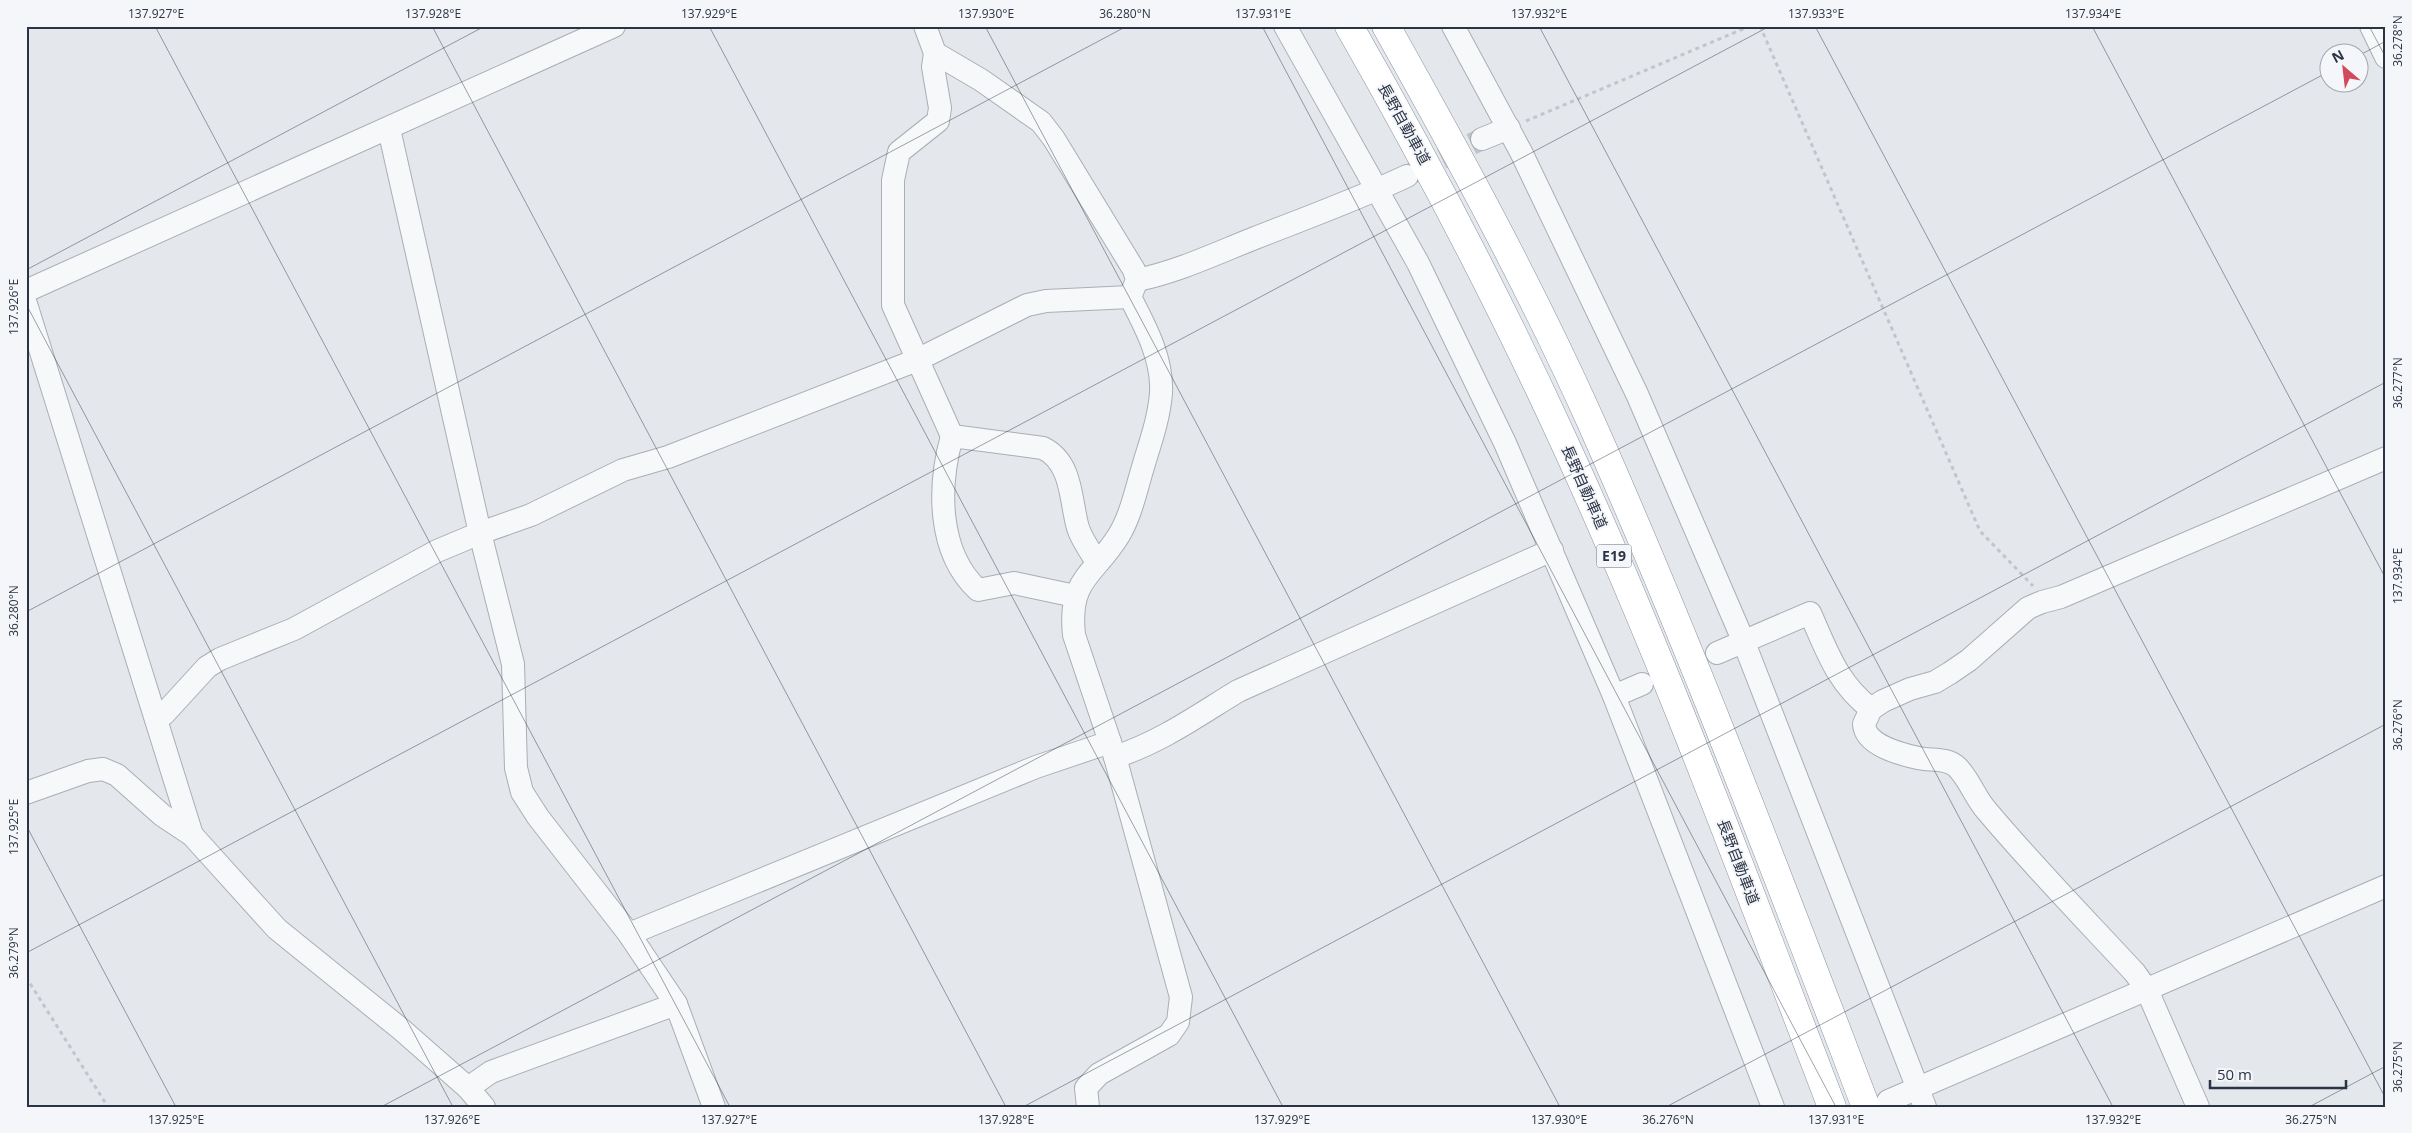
<svg xmlns="http://www.w3.org/2000/svg" width="2412" height="1133" viewBox="0 0 2412 1133" font-family="'Open Sans','Noto Sans JP',sans-serif">
<style>
.lines{fill:none;stroke-linecap:round;stroke-linejoin:round}
.minor-tunnel{stroke:#bfc3cb;stroke-width:22;stroke-dasharray:22 11;stroke-linecap:butt}
.minor-casing{stroke:#a9aeb7;stroke-width:24}
.highway-casing{stroke:#8b94a3;stroke-width:29}
.path{stroke:#c2c5cb;stroke-width:3;stroke-dasharray:4 4;stroke-linecap:butt}
.minor{stroke:#f7f8fa;stroke-width:22}
.highway{stroke:#fff;stroke-width:28}
.ticks{fill:none;stroke:#2b3445;stroke-width:1;stroke-opacity:0.45}
.labels{text-anchor:middle;stroke-width:4;stroke-linejoin:round;paint-order:stroke}
.shield{fill:#f4f6f9;stroke:#676e7b;stroke-width:1}
.shield-label{font-size:14px;font-weight:bold;fill:#2b3445}
.street-label{font-size:15px;fill:#2b3445;stroke:#f4f6f9}
.neatline{fill:none;stroke:#2b3445;stroke-width:2}
.ticks-label{font-size:12px;text-anchor:middle;fill:#2b3445}
</style>
<rect width="100%" height="100%" fill="#e4e7ec"/>
<g class="lines">
<!-- minor-tunnel -->
<polyline class="minor-tunnel" points="1412,173 1482,139"/>
<defs>
<g id="minor">
<path d="M925 26 935 53 981 80 1041 122 1054 139 1134 270 1137 280 1130 297C1145 326 1163 359 1161 393 1159 419 1150 443 1143 467 1136 490 1131 515 1119 535 1094 576 1068 578 1074 635L1115 757 1181 997 1178 1022 1169 1035 1099 1074 1086 1088 1088 1107"/>
<polyline points="1285,26 1418,263 1505,443 1614,696 1773,1107"/>
<polyline points="1453,26 1521,152 1637,394 1743,640 1925,1107"/>
<polyline points="2371,26 2386,57"/>
<polyline points="935,53 933,67 940,108 938,121 899,152 893,180 893,305 952,436"/>
<polyline points="389,129 480,533 513,664 516,768 522,792 538,817 629,934 676,1004 714,1107"/>
<polyline points="1482,139 1509,128"/>
<path d="M1137 280C1177 272 1217 253 1255 238 1306 218 1358 199 1407 176"/>
<polyline points="26,291 614,26"/>
<polyline points="26,304 192,835"/>
<path d="M1075 596 1014 583 978 590C937 552 938 486 952 436L1043 448C1073 463 1070 500 1078 528 1082 540 1090 551 1097 562"/>
<path d="M1717 653 1810 613C1827 651 1837 683 1871 709"/>
<polyline points="1614,696 1642,684"/>
<polyline points="156,719 164,714 207,667 220,659 294,629 437,551 480,533 531,515 623,470 668,457 917,360 1027,305 1046,301 1130,297"/>
<path d="M1115 757C1161 742 1197 716 1238 691L1552 550"/>
<polyline points="26,793 88,771 103,769 117,775 162,815 192,835 277,929 402,1030 468,1088 484,1107"/>
<polyline points="629,934 1036,767 1110,742"/>
<polyline points="468,1088 491,1072 676,1004"/>
<polyline points="1888,1101 2386,886"/>
<path d="M2198 1107 2147 990 2135 973C2086 920 2034 867 1987 811 1975 798 1970 780 1957 767 1947 757 1931 761 1918 758 1900 754 1865 745 1864 724L1871 709 1883 701 1910 689 1935 682 1950 673 1969 660 2028 608 2042 602 2061 597 2386 458"/>
</g>
<g id="highway">
<path d="M1349 26C1425 159 1496 294 1560 433 1662 653 1745 881 1832 1107"/>
<path d="M1386 26C1459 156 1530 286 1591 422 1691 647 1778 877 1866 1107"/>
</g>
</defs>
<!-- minor casing -->
<use href="#minor" class="minor-casing"/>
<!-- highway casing -->
<use href="#highway" class="highway-casing"/>
<!-- path -->
<g class="path">
<polyline points="1760,26 1980,531 2033,586"/>
<polyline points="1526,121 1750,26"/>
<polyline points="26,977 108,1107"/>
</g>
<!-- minor -->
<use href="#minor" class="minor"/>
<!-- highway -->
<use href="#highway" class="highway"/>
</g>
<!-- ticks -->
<path class="ticks" d="M155 26 730 1107M432 26 1006 1107M709 26 1283 1107M985 26 1560 1107M1262 26 1836 1107M1539 26 2113 1107M1815 26 2386 1099M2092 26 2386 579M2369 26 2386 58M2360 55 2386 41M26 270 485 26M26 304 453 1107M26 612 1127 26M26 825 176 1107M26 953 1770 26M381 1107 2330 71M1023 1107 2386 382M1666 1107 2386 724M2309 1107 2386 1066"/>
<g class="labels">
<!-- shield labels -->
<rect class="shield" x="1596.5" y="544.5" width="35" height="23" rx="4"/>
<g class="shield-label">
<text x="1614" y="561">E19</text>
</g>
<!-- street labels -->
<g class="street-label">
<text transform="translate(1404 124) rotate(61)" y="5">長野自動車道</text>
<text transform="translate(1584 487) rotate(66)" y="5">長野自動車道</text>
<text transform="translate(1738 862) rotate(69)" y="5">長野自動車道</text>
</g>
</g>
<!-- border -->
<rect width="2412" height="1133" fill="none" stroke="#f4f6f9" stroke-width="55"/>
<!-- north arrow -->
<g transform="translate(2344 68) rotate(332)"><circle r="24" fill="#f4f6f9" stroke="#a4a8b1"/>
<path d="M0-4L9 19L0 12L-9 19Z" fill="#d1495b"/>
<text y="-8" font-size="14" font-weight="bold" text-anchor="middle" fill="#2b3445">N</text>
</g>
<!-- scale -->
<path d="M2210 1080v8h136v-8" fill="none" stroke="#2b3445" stroke-width="2.5"/>
<text x="2217" y="1080" font-size="15" fill="#2b3445" stroke="#f4f6f9" stroke-width="4" paint-order="stroke">50 m</text>
<rect x="28" y="28" width="2356" height="1078" class="neatline"/>
<g class="ticks-label">
<text x="156" y="18">137.927°E</text>
<text x="433" y="18">137.928°E</text>
<text x="709" y="18">137.929°E</text>
<text x="986" y="18">137.930°E</text>
<text x="1125" y="18">36.280°N</text>
<text x="1263" y="18">137.931°E</text>
<text x="1539" y="18">137.932°E</text>
<text x="1816" y="18">137.933°E</text>
<text x="2093" y="18">137.934°E</text>
<text transform="translate(2398 41) rotate(-90)" y="4">36.278°N</text>
<text transform="translate(14 307) rotate(-90)" y="4">137.926°E</text>
<text transform="translate(2398 383) rotate(-90)" y="4">36.277°N</text>
<text transform="translate(2398 576) rotate(-90)" y="4">137.934°E</text>
<text transform="translate(14 611) rotate(-90)" y="4">36.280°N</text>
<text transform="translate(2398 725) rotate(-90)" y="4">36.276°N</text>
<text transform="translate(14 827) rotate(-90)" y="4">137.925°E</text>
<text transform="translate(14 953) rotate(-90)" y="4">36.279°N</text>
<text transform="translate(2398 1067) rotate(-90)" y="4">36.275°N</text>
<text x="176" y="1124">137.925°E</text>
<text x="452" y="1124">137.926°E</text>
<text x="729" y="1124">137.927°E</text>
<text x="1006" y="1124">137.928°E</text>
<text x="1282" y="1124">137.929°E</text>
<text x="1559" y="1124">137.930°E</text>
<text x="1668" y="1124">36.276°N</text>
<text x="1836" y="1124">137.931°E</text>
<text x="2113" y="1124">137.932°E</text>
<text x="2311" y="1124">36.275°N</text>
</g>
</svg>
